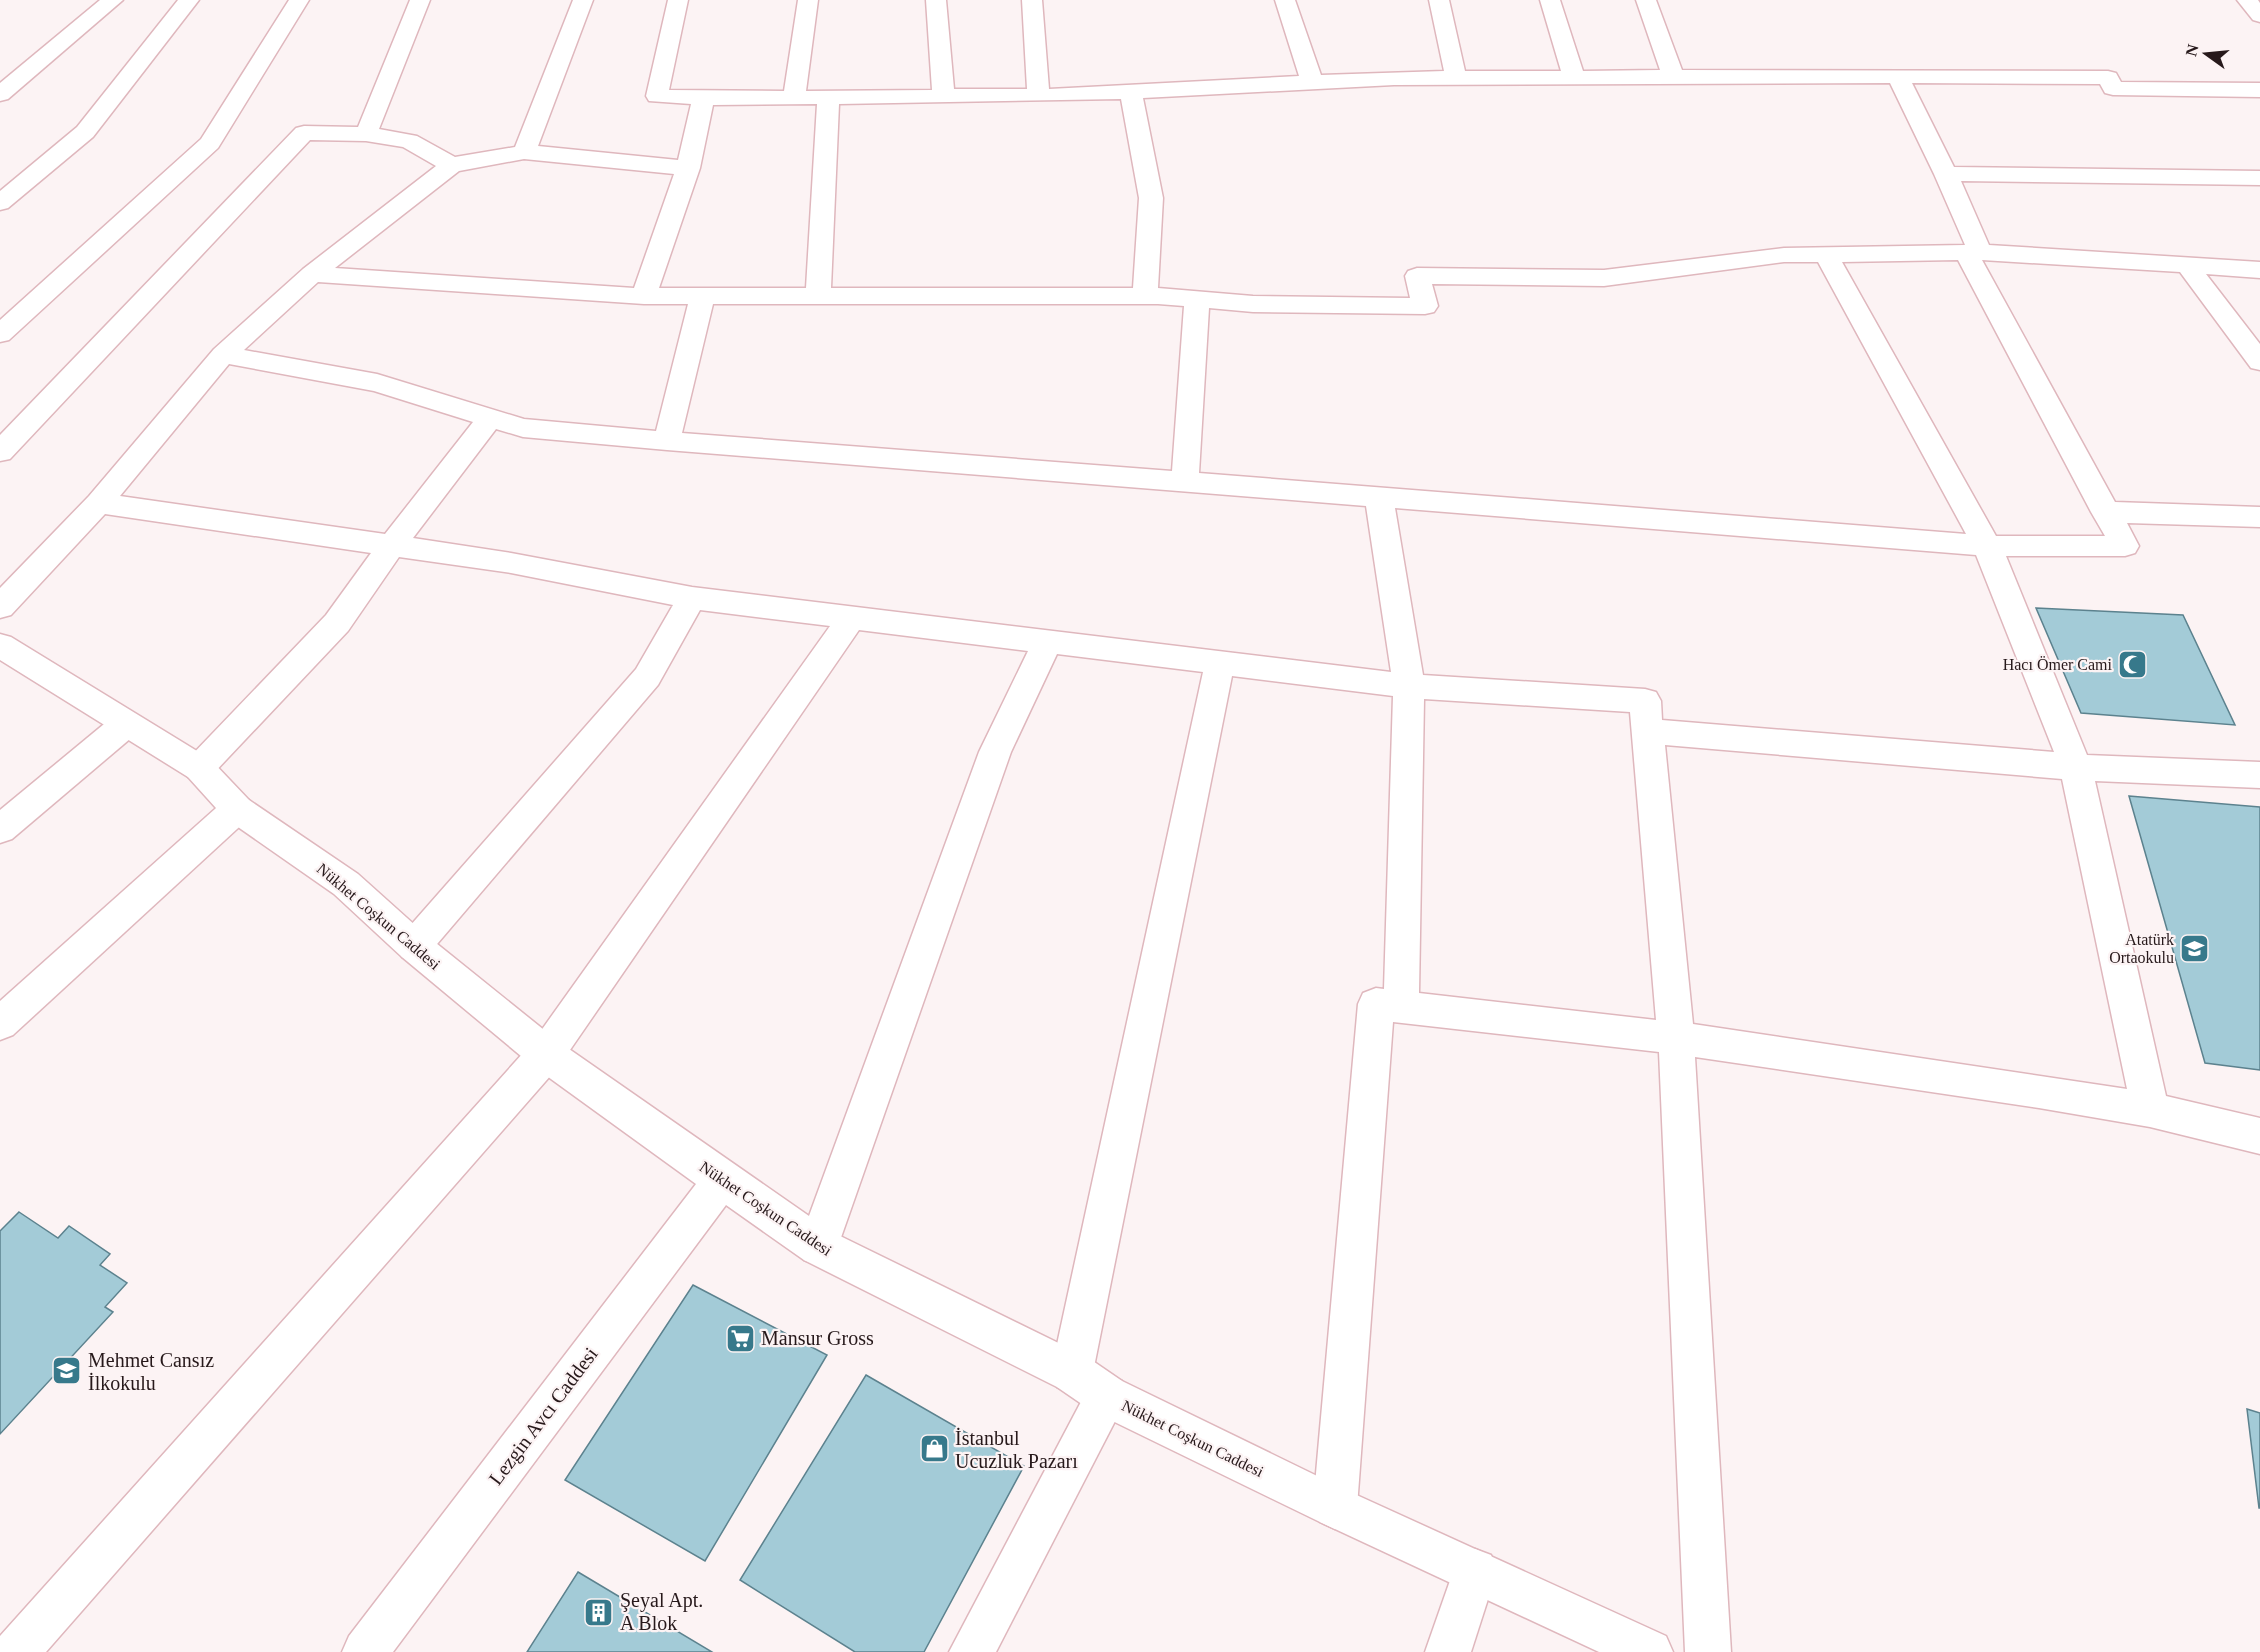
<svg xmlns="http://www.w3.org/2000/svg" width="2260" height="1652" viewBox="0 0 2260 1652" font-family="'Times New Roman',serif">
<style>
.building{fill:#a3cbd7;stroke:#5c828e;stroke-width:1.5}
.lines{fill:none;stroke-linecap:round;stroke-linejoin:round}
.minor-casing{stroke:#dfb7bd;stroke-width:3}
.tertiary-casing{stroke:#dfb7bd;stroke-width:3}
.secondary-casing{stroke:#dfb7bd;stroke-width:3}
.minor{fill:#fff;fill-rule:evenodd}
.tertiary{fill:#fff;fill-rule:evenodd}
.secondary{fill:#fff;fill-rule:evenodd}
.labels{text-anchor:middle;stroke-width:4.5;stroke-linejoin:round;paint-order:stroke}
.poi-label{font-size:16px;fill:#27191b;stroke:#fcf3f4;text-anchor:end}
.street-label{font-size:16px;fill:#27191b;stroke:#fcf3f4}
.near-poi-label{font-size:20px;fill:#27191b;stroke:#fcf3f4;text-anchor:start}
.near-street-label{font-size:20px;fill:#27191b;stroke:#fcf3f4}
</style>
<rect width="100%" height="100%" fill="#fcf3f4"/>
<!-- building -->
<g class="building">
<polygon points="2036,608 2183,615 2235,725 2081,713"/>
<polygon points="2129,796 2260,807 2260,1070 2205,1063"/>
<polygon points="19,1212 58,1238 69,1226 110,1254 100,1265 127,1283 105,1307 113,1312 0,1434 0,1231"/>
<polygon points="693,1285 827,1355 705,1561 565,1480"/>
<polygon points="866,1375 1024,1466 924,1652 855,1652 740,1580"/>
<polygon points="2247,1409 2260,1413 2260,1508 2259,1508"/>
<polygon points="578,1572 712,1652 527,1652"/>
</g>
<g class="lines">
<defs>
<g id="minor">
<polygon points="100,0 123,0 8,99 0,101 0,83"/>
<polygon points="178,0 199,0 93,137 8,208 0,210 0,191 77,127"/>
<polygon points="289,0 309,0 218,148 9,340 0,342 0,320 201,139"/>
<path d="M410 0H430L379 129 417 136 455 157 515 147 573 0H593L538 146 678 160 691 104 649 101 646 96 668 0H688L669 90 784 91 798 0H818L806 91 932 90 926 0H946L954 89H1027L1022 0H1042L1049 89 1299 76 1275 0H1295L1321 75 1444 71 1429 0H1449L1465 71H1561L1540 0H1560L1583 71 1660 70 1636 0H1656L1682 70 2108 71 2116 73 2121 82 2260 83V97L2113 95 2105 93 2100 84 1912 83 1954 167 2260 171V185L1961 181 1989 245 2260 262V278L2206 274 2260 344V370L2251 368 2180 272 1982 260 2115 502 2260 507V527L2127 523 2139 546 2135 553 2125 556H2006L2087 755 2260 762V788L2095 781 2166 1096 2260 1118V1154L2150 1127 2039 1108 1695 1057 1731 1652H1685L1659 1052 1393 1022 1357 1507 1350 1522 1335 1529 1320 1522 1313 1507 1358 1004 1363 993 1376 988 1384 989 1393 696 1232 676 1093 1372 1087 1387 1072 1393 1057 1387 1051 1372 1203 672 1057 654 1011 752 838 1246 832 1260 818 1265 804 1260 798 1246 979 752 1028 651 859 630 559 1066 46 1652H0V1636L533 1042 830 626 700 610 658 685 426 957 414 961 402 957 397 946 402 935 636 669 673 605 511 573 399 557 348 631 210 777 199 781 188 777 183 768 188 759 326 615 371 553 105 514 11 615 0 618V588L89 496 214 349 303 269 436 166 403 147 366 141 310 140 10 459 0 461V435L296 128 304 126 358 127ZM1890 83 1934 174 1965 245 1784 248 1604 270 1417 268 1408 271 1405 276 1410 298 1253 296 1158 288 1163 198 1143 98 1394 85ZM1121 99 1139 198 1133 288H831L839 104ZM817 104 806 288H659L700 168 713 105ZM524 159 674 174 634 288 335 268 459 171ZM1958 260 2091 512 2105 536H1996L1842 262ZM1784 262H1818L1966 534 1199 473 1209 308 1253 312 1425 314 1434 312 1438 306 1432 284 1604 286ZM318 282 644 304H688L656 431 524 419 377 374 244 350ZM713 304H1158L1184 306 1172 471 682 433ZM229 364 374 391 473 422 385 534 120 496ZM496 429 523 437 667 450 1366 506 1391 672 692 587 511 553 413 538ZM1395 508 1976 555 2054 752 1662 720 1661 701 1656 692 1645 689 1423 675ZM1424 699 1630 712 1656 1020 1419 993ZM1665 745 2062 779 2127 1089 1693 1024Z"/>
<polygon points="126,712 137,715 142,724 137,733 12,839 0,843 0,810 115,715"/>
<polygon points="237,796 249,800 253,809 249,818 13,1035 0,1040 0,1001 225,800"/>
<polygon points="1107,1375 1122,1381 1128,1396 996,1652 949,1652 1092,1381"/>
<polygon points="1475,1549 1491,1555 1497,1571 1471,1652 1425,1652 1459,1555"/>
</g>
<polygon id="tertiary" points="0,634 11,637 210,759 249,800 358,874 426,935 559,1042 832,1232 1087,1357 1122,1381 1350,1492 1666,1636 1673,1652 1599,1652 1320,1522 1092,1411 1057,1387 804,1260 726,1205 393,1652 342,1652 349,1636 696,1184 533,1066 402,957 334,894 225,818 188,777 0,660"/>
<polygon id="secondary" points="2237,0 2258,0 2260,3 2260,22 2253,20"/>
</defs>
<!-- minor casing -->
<use href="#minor" class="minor-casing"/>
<!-- tertiary casing -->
<use href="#tertiary" class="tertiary-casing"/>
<!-- secondary casing -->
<use href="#secondary" class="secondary-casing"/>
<!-- minor -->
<use href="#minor" class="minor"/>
<!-- tertiary -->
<use href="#tertiary" class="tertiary"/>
<!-- secondary -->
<use href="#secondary" class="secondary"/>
</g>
<!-- icons -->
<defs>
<symbol id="mosque-square" viewBox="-11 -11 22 22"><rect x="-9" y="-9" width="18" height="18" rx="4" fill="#37798b" stroke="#fcf3f4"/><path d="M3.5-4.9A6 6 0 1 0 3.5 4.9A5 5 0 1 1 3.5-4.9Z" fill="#fff"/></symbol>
<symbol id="school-square" viewBox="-11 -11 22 22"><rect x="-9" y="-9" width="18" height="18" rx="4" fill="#37798b" stroke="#fcf3f4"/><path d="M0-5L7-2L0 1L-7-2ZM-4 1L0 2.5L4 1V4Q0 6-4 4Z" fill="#fff"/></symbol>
<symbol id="supermarket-square" viewBox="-11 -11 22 22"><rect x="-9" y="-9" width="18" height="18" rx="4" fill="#37798b" stroke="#fcf3f4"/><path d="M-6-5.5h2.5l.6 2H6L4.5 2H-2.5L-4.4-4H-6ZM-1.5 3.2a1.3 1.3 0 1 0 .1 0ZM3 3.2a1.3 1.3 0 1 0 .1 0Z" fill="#fff"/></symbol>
<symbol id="shop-square" viewBox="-11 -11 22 22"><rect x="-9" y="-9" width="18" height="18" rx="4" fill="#37798b" stroke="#fcf3f4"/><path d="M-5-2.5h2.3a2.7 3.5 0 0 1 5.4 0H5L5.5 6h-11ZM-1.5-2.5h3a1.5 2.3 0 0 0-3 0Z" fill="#fff"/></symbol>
<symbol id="building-square" viewBox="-11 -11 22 22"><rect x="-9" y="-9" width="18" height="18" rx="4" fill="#37798b" stroke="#fcf3f4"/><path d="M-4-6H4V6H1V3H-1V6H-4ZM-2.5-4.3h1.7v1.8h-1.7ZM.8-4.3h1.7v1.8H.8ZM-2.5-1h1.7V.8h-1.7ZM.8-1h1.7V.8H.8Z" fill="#fff"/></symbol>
</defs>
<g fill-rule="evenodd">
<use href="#mosque-square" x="2116" y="648" width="33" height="33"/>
<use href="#school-square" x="2178" y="932" width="33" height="33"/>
<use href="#supermarket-square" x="724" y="1322" width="33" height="33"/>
<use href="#school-square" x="50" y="1354" width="33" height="33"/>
<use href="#shop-square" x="918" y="1432" width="33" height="33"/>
<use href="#building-square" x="582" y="1596" width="33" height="33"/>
</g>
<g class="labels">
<!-- poi labels -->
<g class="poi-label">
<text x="2112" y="670">Hacı Ömer Cami</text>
<text x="2174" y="945">Atatürk<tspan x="2174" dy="18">Ortaokulu</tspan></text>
</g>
<!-- street labels -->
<g class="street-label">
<text transform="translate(379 916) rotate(40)" y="6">Nükhet Coşkun Caddesi</text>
<text transform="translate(766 1208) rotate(34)" y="6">Nükhet Coşkun Caddesi</text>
<text transform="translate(1193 1438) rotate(26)" y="6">Nükhet Coşkun Caddesi</text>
</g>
<!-- near-poi labels -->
<g class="near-poi-label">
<text x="761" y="1345">Mansur Gross</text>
<text x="88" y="1367">Mehmet Cansız<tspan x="88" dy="23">İlkokulu</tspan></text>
<text x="955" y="1445">İstanbul<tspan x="955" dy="23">Ucuzluk Pazarı</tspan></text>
<text x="620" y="1607">Şeyal Apt.<tspan x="620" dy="23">A Blok</tspan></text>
</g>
<!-- near-street labels -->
<g class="near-street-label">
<text transform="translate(543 1416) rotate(-53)" y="7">Lezgin Avcı Caddesi</text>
</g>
</g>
<!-- north arrow -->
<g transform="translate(2206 54) rotate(285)" stroke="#fcf3f4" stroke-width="4.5" paint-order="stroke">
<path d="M0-4.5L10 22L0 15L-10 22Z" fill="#27191b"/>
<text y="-9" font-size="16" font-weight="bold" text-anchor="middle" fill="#27191b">N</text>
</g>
</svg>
